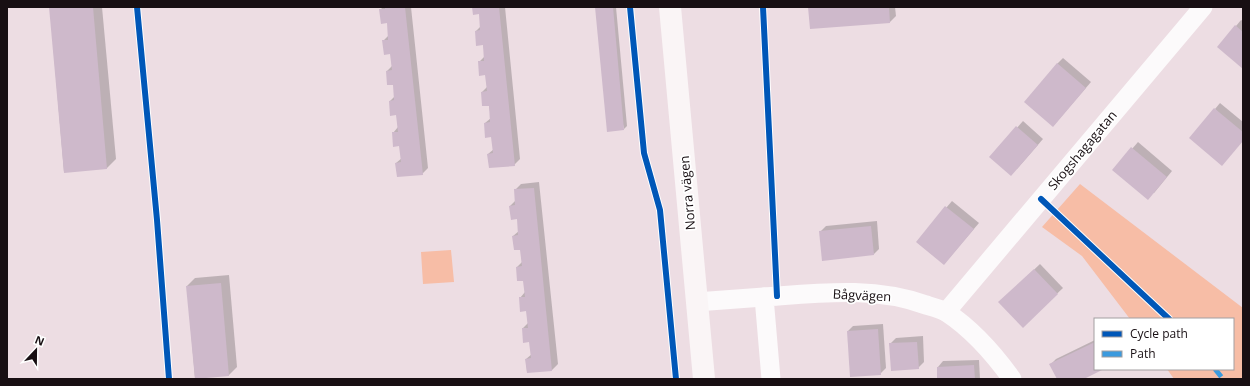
<svg xmlns="http://www.w3.org/2000/svg" width="1250" height="386" viewBox="0 0 1250 386" font-family="'Open Sans',sans-serif">
<style>
.green{fill:#f7bda6}
.shadow{fill:#0003}
.building{fill:#ceb9cb}
.lines{fill:none;stroke-linecap:round;stroke-linejoin:round}
.street{stroke:#fcfafb;stroke-width:19}
.secondary{stroke:#faf5f6;stroke-width:22}
.quiet{stroke:#3b9ade;stroke-width:5;stroke-dasharray:10 5;stroke-linecap:butt}
.cycleway-casing{stroke:#fff;stroke-width:8}
.cycleway{stroke:#0057b8;stroke-width:6}
.labels{text-anchor:middle;stroke-width:3.5;stroke-linejoin:round;paint-order:stroke}
.street-label{font-size:13px;fill:#180f13;stroke:#fff}
</style>
<rect width="100%" height="100%" fill="#eddde3"/>
<!-- green -->
<g class="green">
<polygon points="1080,184 1243,308 1243,379 1174,379 1167,369 1233,369 1233,319 1130,319 1082,256 1042,227"/>
<polygon points="451,250 454,282 423,284 421,252"/>
</g>
<!-- shadow -->
<g class="shadow">
<polygon points="50,7 102,7 116,159 107,168 64,172"/>
<polygon points="383,7 411,7 428,168 422,174 396,163 402,158 400,145 393,133 398,127 397,114 390,101 395,96 394,84 387,71 392,66 391,53 383,41 389,35 388,22 380,10"/>
<polygon points="473,7 505,7 520,159 514,165 488,154 494,149 492,136 485,123 491,118 489,105 482,92 487,87 486,74 479,62 485,56 483,43 476,31 481,26 480,13"/>
<polygon points="596,7 616,7 627,126 624,129"/>
<polygon points="809,7 895,7 896,16 890,22"/>
<polygon points="1241,20 1243,21 1243,68 1236,26"/>
<polygon points="1063,58 1091,82 1053,126 1057,64"/>
<polygon points="1220,103 1243,122 1243,141 1215,109"/>
<polygon points="1023,121 1043,139 1017,169 991,157"/>
<polygon points="1138,142 1172,171 1154,193 1114,170"/>
<polygon points="539,182 558,364 552,370 527,372 526,359 532,354 530,341 523,328 528,323 527,310 520,298 525,292 524,280 517,267 522,262 521,249 513,236 519,231 518,218 510,206 516,200 515,190 521,184"/>
<polygon points="952,201 979,223 944,264 917,242"/>
<polygon points="877,221 879,249 874,254 820,232 826,226"/>
<polygon points="1040,264 1063,288 1023,326 1000,302"/>
<polygon points="229,275 237,367 229,375 195,378 187,286 195,278"/>
<polygon points="883,324 886,368 880,374 848,331 853,326"/>
<polygon points="923,336 924,362 918,368 890,344 896,338"/>
<polygon points="1095,340 1095,369 1102,369 1081,379 1058,379 1051,364 1056,359"/>
<polygon points="979,360 980,379 938,379 938,367 943,361"/>
</g>
<!-- building -->
<g class="building">
<polygon points="49,7 93,7 107,169 64,173"/>
<polygon points="385,7 405,7 423,175 397,177 395,163 401,162 399,146 393,147 392,132 398,132 396,115 390,116 389,101 394,100 393,85 387,85 386,71 392,70 390,54 384,55 382,40 388,40 387,23 381,24 379,9 385,9"/>
<polygon points="472,7 499,7 515,166 489,168 487,154 493,153 491,137 485,138 484,123 490,122 489,106 482,106 481,92 487,91 485,75 479,76 478,61 484,61 483,45 476,46 475,31 480,30 479,14 473,15"/>
<polygon points="595,7 613,7 624,130 607,132"/>
<polygon points="808,7 889,7 890,23 810,29"/>
<polygon points="1235,25 1243,32 1243,69 1217,47"/>
<polygon points="1057,63 1086,88 1053,127 1024,102"/>
<polygon points="1214,108 1243,132 1243,141 1222,166 1189,138"/>
<polygon points="1016,126 1038,145 1011,176 989,157"/>
<polygon points="1131,147 1167,177 1148,200 1112,170"/>
<polygon points="534,188 552,371 527,373 525,359 531,358 529,342 523,343 522,328 528,328 526,311 520,312 519,297 525,297 523,281 517,281 516,267 522,266 520,250 514,250 512,236 518,235 517,219 511,220 509,206 515,205 514,189"/>
<polygon points="945,206 974,229 944,265 916,242"/>
<polygon points="871,226 874,255 822,261 819,231"/>
<polygon points="1034,269 1058,294 1023,328 998,302"/>
<polygon points="221,283 229,376 195,379 186,286"/>
<polygon points="878,329 881,375 850,377 847,331"/>
<polygon points="917,342 919,369 891,371 889,343"/>
<polygon points="1095,342 1095,369 1104,369 1084,379 1057,379 1049,364"/>
<polygon points="974,365 975,379 937,379 937,367"/>
</g>
<g class="lines">
<!-- street -->
<g class="street">
<polyline points="696,302 764,297"/>
<polyline points="946,312 1203,7"/>
<path d="M771 379 764 297C819 293 874 286 926 305 933 307 941 309 946 312 972 329 994 354 1012 379"/>
</g>
<!-- secondary -->
<polyline class="secondary" points="670,7 704,379"/>
<!-- quiet -->
<polyline class="quiet" points="1215,369 1223,379"/>
<defs>
<g id="cycleway">
<polyline points="137,7 157,220 169,379"/>
<polyline points="630,7 644,153 660,210 676,379"/>
<polyline points="763,7 777,296"/>
<polyline points="1041,199 1169,319"/>
</g>
</defs>
<!-- cycleway casing -->
<use href="#cycleway" class="cycleway-casing"/>
<!-- cycleway -->
<use href="#cycleway" class="cycleway"/>
</g>
<g class="labels">
<!-- street labels -->
<g class="street-label">
<text transform="translate(1082 150) rotate(-50)" y="5">Skogshagagatan</text>
<text transform="translate(687 193) rotate(-95)" y="5">Norra vägen</text>
<text transform="translate(862 295) rotate(3)" y="5">Bågvägen</text>
</g>
</g>
<!-- border -->
<rect width="1250" height="386" fill="none" stroke="#180f13" stroke-width="16"/>
<!-- legend -->
<rect x="1094" y="318" width="140" height="52" fill="#ffffff" stroke="#a39fa1"/>
<rect x="1102" y="331" width="20" height="6" fill="#0057b8" stroke="#a39fa1"/>
<text x="1130" y="338" font-size="12" fill="#180f13">Cycle path</text>
<rect x="1102" y="351" width="20" height="6" fill="#3b9ade" stroke="#a39fa1"/>
<text x="1130" y="358" font-size="12" fill="#180f13">Path</text>
<!-- north arrow -->
<g transform="translate(36 350) rotate(22)" stroke="#ffffff" stroke-width="3" paint-order="stroke">
<path d="M0-3L7 15L0 10L-7 15Z" fill="#180f13"/>
<text y="-6" font-size="11" font-weight="bold" text-anchor="middle" fill="#180f13">N</text>
</g>
</svg>
